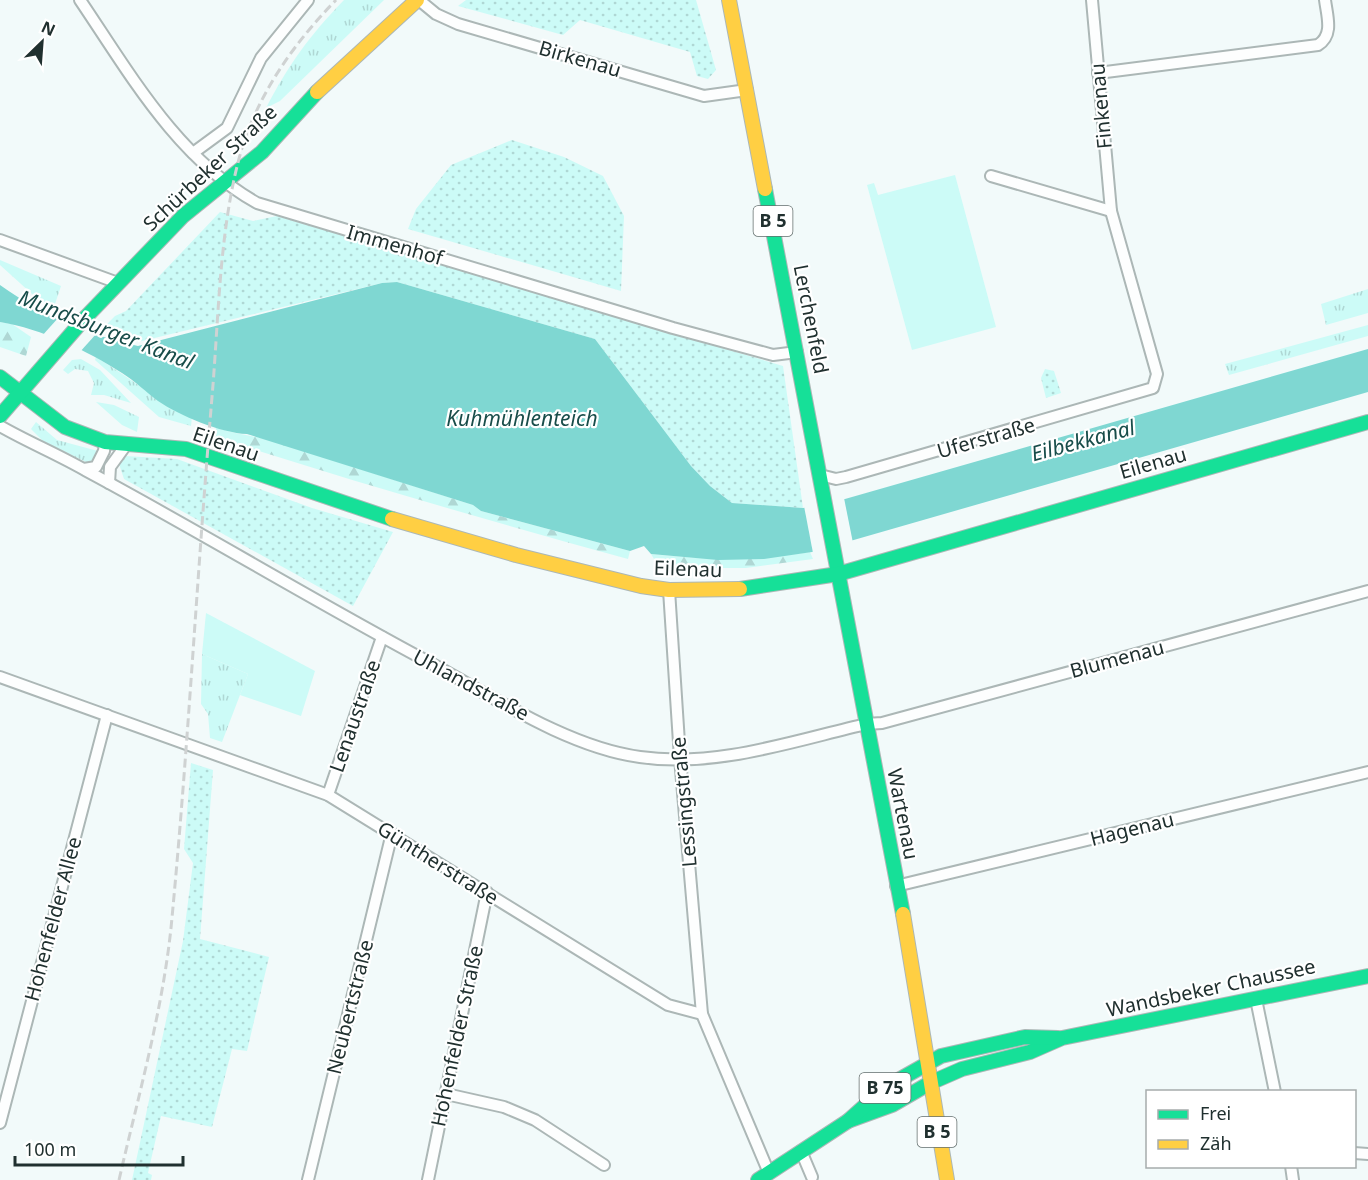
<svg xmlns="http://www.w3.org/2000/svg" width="1368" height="1180" viewBox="0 0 1368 1180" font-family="'Noto Sans',sans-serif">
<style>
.grass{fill:url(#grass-tufts)}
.forest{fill:url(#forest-firs)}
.park{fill:url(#park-dots)}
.garden{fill:#ccfbf7}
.water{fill:#7fd7d2}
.pier{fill:#f2fafa}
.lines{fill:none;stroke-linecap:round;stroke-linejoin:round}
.street-casing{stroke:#acb7b6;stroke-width:14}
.fast-casing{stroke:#acb7b6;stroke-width:16}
.slow-casing{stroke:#acb7b6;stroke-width:16}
.street{stroke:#fdfefe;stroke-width:10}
.fast{stroke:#16e098;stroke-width:14}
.slow{stroke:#ffcf43;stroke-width:14}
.rail{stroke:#cfd2d2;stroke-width:3;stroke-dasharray:9 4.5;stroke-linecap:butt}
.labels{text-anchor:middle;stroke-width:4.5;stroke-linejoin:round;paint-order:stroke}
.shield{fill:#fff;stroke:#636e6d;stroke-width:1.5}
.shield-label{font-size:18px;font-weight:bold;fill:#20302f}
.street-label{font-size:20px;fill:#20302f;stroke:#fff}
.water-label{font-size:21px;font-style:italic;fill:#184d4a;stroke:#fff}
</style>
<defs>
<pattern id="grass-tufts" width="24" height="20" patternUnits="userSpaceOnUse" patternTransform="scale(1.5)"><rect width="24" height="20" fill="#ccfbf7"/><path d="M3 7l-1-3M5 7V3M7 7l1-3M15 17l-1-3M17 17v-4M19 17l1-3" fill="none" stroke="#afd7d4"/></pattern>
<pattern id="forest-firs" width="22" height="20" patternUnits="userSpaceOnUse" patternTransform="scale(1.5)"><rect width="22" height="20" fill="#ccfbf7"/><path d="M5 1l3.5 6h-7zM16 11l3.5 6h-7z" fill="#afd7d4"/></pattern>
<pattern id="park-dots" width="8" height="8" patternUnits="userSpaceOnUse" patternTransform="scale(1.5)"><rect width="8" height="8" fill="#ccfbf7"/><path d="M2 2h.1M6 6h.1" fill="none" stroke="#afd7d4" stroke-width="1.8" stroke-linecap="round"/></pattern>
</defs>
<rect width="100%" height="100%" fill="#f2fafa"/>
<!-- grass -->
<g class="grass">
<path d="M344 0H384L280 101 266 108C288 65 310 35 344 0Z"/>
<polygon points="0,260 61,286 55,304 42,303 0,265"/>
<polygon points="1368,289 1368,313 1326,325 1321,304"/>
<polygon points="1368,325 1368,336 1229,375 1225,364"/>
<path d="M96 357C129 377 157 401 192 417L191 426 159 417 95 360Z"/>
<polygon points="81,359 100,370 131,403 104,395 91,395 94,383 88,371 75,369 68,374 63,370 72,360"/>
<polygon points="96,402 114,405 139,417 137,432 122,425"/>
<polygon points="36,422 57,440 98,451 97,457 88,463 43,441 31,429"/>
<polygon points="202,654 248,674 222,742 210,738 208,714 201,704"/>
</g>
<!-- forest -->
<g class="forest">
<polygon points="0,322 12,324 31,337 26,356 0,347"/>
<path d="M216 427C233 434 251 435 269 440L473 505 481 511 630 551 628 559C489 521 352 481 215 437Z"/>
<path d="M810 552 813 559 746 568H666L657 564 651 554C709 560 752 560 810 552Z"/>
</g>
<!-- park -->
<g class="park">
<polygon points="466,0 696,0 716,70 708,79 697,76 690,52 580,20 563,35 458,6"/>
<polygon points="512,140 564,157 603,176 624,216 621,291 408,229 416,209 451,165"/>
<polygon points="220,212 253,221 277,216 783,366 803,508 732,503 710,486 691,466 595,339 397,282 382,283 138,342 103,328 115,316 126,311"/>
<polygon points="1045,369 1054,371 1061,393 1046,398 1041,378"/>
<polygon points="125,456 177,459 312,508 393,532 353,606 124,479 119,464"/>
<polygon points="191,763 213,770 200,939 269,957 247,1051 232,1049 212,1127 161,1116 148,1173 152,1175 151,1180 132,1180 183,941 193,863 184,849"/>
</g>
<!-- garden -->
<g class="garden">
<polygon points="955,175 996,327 912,350 867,185 874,183 878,195"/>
<polygon points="206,613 315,671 301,716 240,695 248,674 202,654"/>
</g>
<!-- water -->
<path class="water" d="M397 282 595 339 691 466 710 486 732 503 803 508 845 499 1368 349V392L812 552 764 559 718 560 651 554 644 546 630 551 481 511 473 505 247 434C221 433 180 416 158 401 146 392 135 381 122 373 86 350 42 329 0 322V285C47 318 82 333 138 346L382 283Z"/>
<!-- pier -->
<g class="pier">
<polygon points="59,317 97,333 79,353 41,337"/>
<polygon points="844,498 853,543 813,553 804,506"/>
</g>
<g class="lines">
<defs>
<g id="street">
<path d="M80 0C130 74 177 158 257 203L673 328 773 355 797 352"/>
<polyline points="419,0 436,14 458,24 704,96 747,90"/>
<path d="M1098 73 1318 45C1334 35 1327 16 1325 0"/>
<polyline points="193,153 227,128 261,58 308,0"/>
<polyline points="991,176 1111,211"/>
<polyline points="0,240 118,283"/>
<path d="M0 426C28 442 57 454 85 470 199 531 309 598 423 659 489 694 566 747 640 757 716 768 793 741 866 724L882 723 1368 591"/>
<polyline points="84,469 96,467 104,451 105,442"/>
<polyline points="820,475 836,479 846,477 1153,388 1157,374 1111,211 1092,0"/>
<polyline points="109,483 110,467 126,445"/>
<polyline points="669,590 680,758 702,1014 769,1173"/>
<polyline points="0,677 328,795 668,1005 702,1014"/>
<polyline points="328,795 382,637"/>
<polyline points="896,886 1368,772"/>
<polyline points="1256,999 1275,1092"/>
<polyline points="446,1094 504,1107 535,1120 604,1165"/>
<polyline points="0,1123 107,715"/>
<polyline points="801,1151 812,1177"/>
<polyline points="1354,1153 1368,1154"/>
<polyline points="1291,1166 1293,1180"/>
<polyline points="308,1180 392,833"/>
<polyline points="428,1180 487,892"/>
</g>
<g id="fast">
<polyline points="765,189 903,914"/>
<polyline points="0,377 65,427 105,442 186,449 392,519"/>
<polyline points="0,416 84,319 183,216 262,152 317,92"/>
<polyline points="740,589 838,574 1368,422"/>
<polyline points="848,1121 892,1105 930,1083 962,1069 1030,1052 1062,1038 1368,976"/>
<polyline points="758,1180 848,1121 886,1087 941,1056 1025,1037 1058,1038"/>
</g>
<g id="slow">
<polyline points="729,0 765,189"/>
<polyline points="317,92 417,0"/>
<polyline points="392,519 516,555 641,586 669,590 740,589"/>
<polyline points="903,914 947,1180"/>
</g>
</defs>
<!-- street casing -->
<use href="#street" class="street-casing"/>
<!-- fast casing -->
<use href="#fast" class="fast-casing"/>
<!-- slow casing -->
<use href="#slow" class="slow-casing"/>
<!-- street -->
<use href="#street" class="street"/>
<!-- fast -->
<use href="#fast" class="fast"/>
<!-- slow -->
<use href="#slow" class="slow"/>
<!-- rail -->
<path class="rail" d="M119 1180C138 1097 162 1013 171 928 188 752 197 574 212 397 219 316 219 226 242 148 260 91 295 42 336 0"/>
</g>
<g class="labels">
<!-- shield labels -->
<g class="shield">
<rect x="753.5" y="206" width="39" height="30" rx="4.5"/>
<rect x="859.5" y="1073" width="51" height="30" rx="4.5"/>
<rect x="917.5" y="1117" width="39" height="30" rx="4.5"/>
</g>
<g class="shield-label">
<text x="773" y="227">B 5</text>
<text x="885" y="1094">B 75</text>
<text x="937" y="1138">B 5</text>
</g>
<!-- street labels -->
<g class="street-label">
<text transform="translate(580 59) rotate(16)" y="7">Birkenau</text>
<text transform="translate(1101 106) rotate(-95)" y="7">Finkenau</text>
<text transform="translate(210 168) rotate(-43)" y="7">Schürbeker Straße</text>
<text transform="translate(395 245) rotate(16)" y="7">Immenhof</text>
<text transform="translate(811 319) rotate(79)" y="7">Lerchenfeld</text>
<text transform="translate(986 438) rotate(-16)" y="7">Uferstraße</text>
<text transform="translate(226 444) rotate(19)" y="7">Eilenau</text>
<text transform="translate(1153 463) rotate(-16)" y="7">Eilenau</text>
<text transform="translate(688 569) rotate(2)" y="7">Eilenau</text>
<text transform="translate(1117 659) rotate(-15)" y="7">Blumenau</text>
<text transform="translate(471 685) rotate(28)" y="7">Uhlandstraße</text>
<text transform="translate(355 716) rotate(-71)" y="7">Lenaustraße</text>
<text transform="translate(684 802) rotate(-95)" y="7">Lessingstraße</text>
<text transform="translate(903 814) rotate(79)" y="7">Wartenau</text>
<text transform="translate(1132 829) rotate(-14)" y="7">Hagenau</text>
<text transform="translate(438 863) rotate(32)" y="7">Güntherstraße</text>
<text transform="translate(53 919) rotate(-75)" y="7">Hohenfelder Allee</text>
<text transform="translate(1211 988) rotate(-12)" y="7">Wandsbeker Chaussee</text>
<text transform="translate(350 1007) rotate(-76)" y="7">Neubertstraße</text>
<text transform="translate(457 1036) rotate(-78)" y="7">Hohenfelder Straße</text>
</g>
<!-- water labels -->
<g class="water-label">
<text transform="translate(106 330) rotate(21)" y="7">Mundsburger Kanal</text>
<text x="522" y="426">Kuhmühlenteich</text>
<text transform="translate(1083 441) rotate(-15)" y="7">Eilbekkanal</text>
</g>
</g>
<!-- legend -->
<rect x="1146" y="1090" width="210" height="78" fill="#ffffff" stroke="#a6acac" stroke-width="1.5"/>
<rect x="1158" y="1110" width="30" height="9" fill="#16e098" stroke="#a6acac" stroke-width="1.5"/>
<text x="1200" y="1120" font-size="18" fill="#20302f">Frei</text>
<rect x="1158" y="1140" width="30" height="9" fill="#ffcf43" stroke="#a6acac" stroke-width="1.5"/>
<text x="1200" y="1150" font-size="18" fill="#20302f">Zäh</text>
<!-- north arrow -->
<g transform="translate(42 42) rotate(25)" stroke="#ffffff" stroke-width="4.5" paint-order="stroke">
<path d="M0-4.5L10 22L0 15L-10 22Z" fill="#20302f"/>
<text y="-9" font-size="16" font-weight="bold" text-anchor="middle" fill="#20302f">N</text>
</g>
<!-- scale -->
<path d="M15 1156v9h168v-9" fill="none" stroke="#20302f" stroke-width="3"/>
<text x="24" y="1156" font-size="18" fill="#20302f" stroke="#ffffff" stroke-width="4.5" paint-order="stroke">100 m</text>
</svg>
